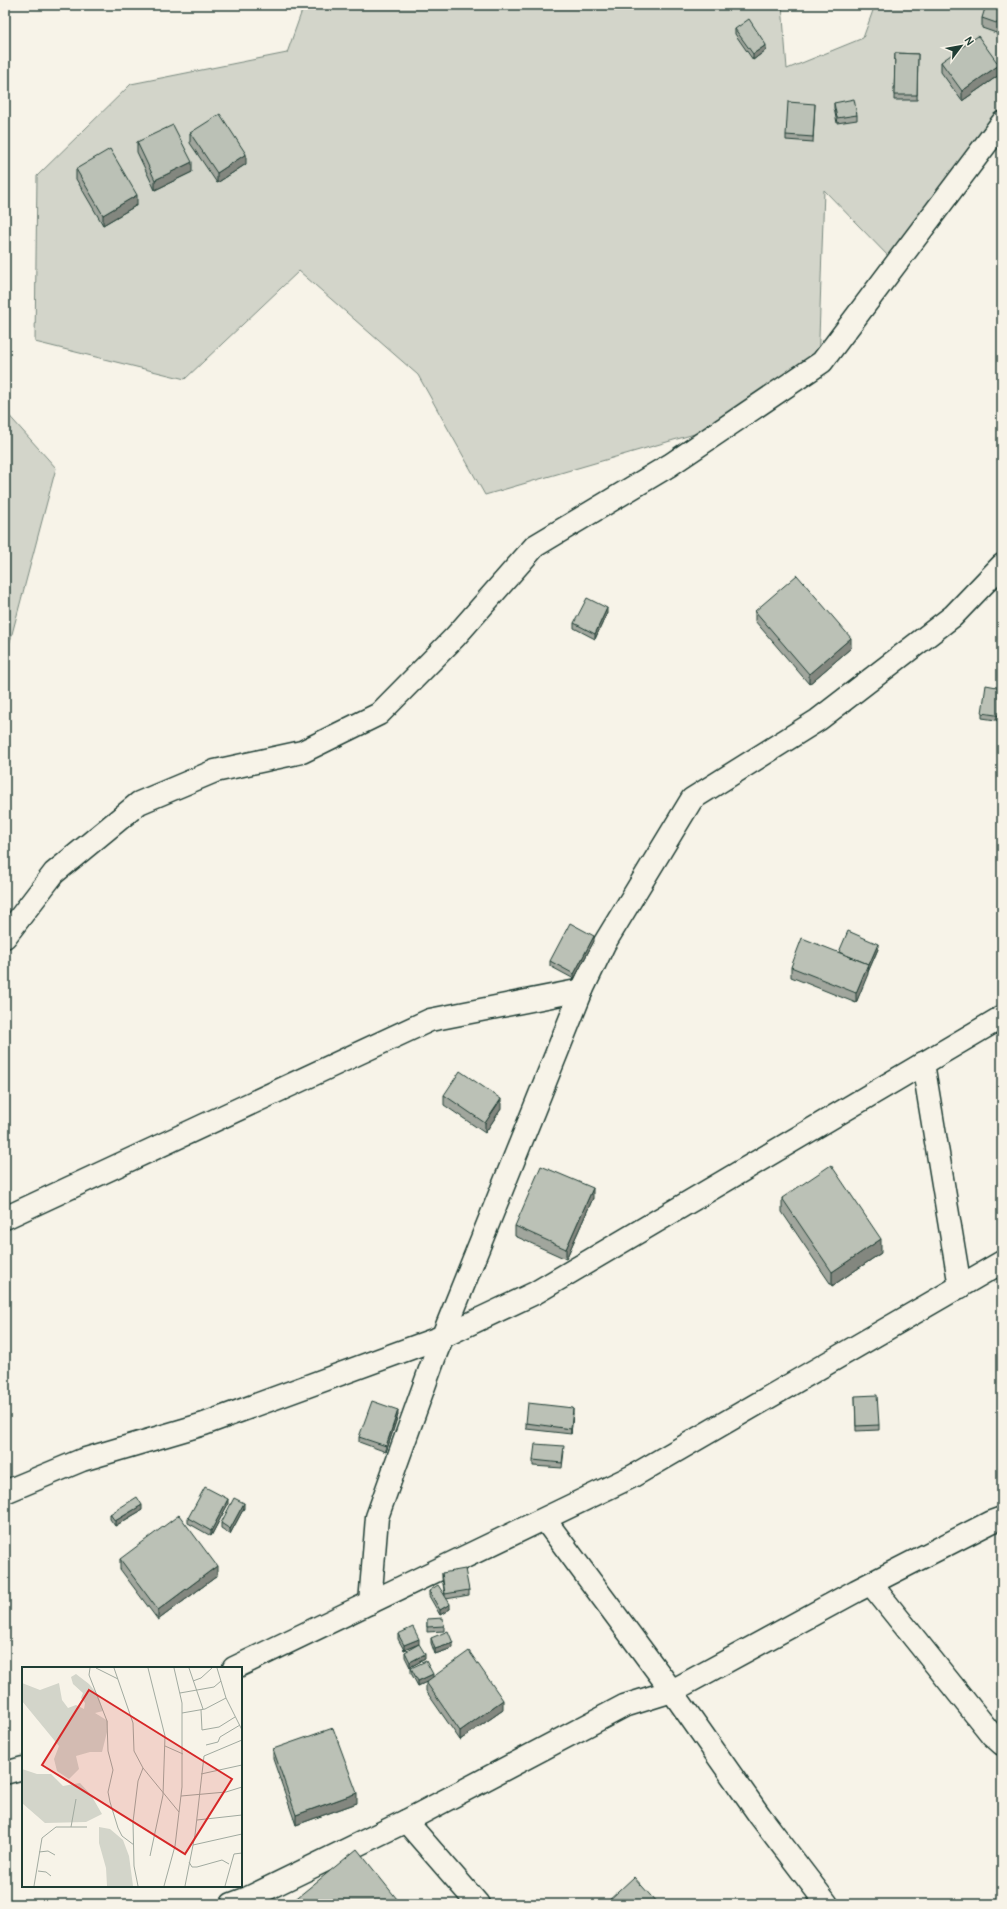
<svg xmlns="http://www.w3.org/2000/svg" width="1007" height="1909" viewBox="0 0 1007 1909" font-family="Pangolin,sans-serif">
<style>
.green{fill:#d3d5ca;stroke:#79897f}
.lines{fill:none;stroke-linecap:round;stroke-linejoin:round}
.minor-casing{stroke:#1f3d34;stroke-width:25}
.minor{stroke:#f7f3e8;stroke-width:22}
.wall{fill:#a1a69d;stroke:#1f3d34}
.shaded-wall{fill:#83877f;stroke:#1f3d34}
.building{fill:#bbc1b6;stroke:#1f3d34}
.inset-road{fill:none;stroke:#a1aaa0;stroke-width:1}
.view{fill:#d62828;fill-opacity:0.15;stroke:#d62828;stroke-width:2}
.inset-edge{fill:none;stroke:#1f3d34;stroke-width:2}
</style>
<rect width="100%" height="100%" fill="#f7f3e8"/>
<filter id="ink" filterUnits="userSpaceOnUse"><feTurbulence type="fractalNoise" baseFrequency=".025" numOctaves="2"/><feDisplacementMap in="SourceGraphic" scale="8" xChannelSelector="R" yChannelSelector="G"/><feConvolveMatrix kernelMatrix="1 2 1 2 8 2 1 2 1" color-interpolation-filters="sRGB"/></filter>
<g filter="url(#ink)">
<!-- green -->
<g class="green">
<polygon points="304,5 782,5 787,69 863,38 875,5 1002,5 1002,124 892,260 824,190 818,368 715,428 485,495 418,375 299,271 185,379 35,342 37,176 131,84 287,53"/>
<polygon points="5,411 56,468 8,649 5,656"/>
</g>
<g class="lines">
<defs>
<g id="minor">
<polyline points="5,937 54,873 139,803 215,771 302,752 379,714 455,637 535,546 670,465 822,362 1002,123"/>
<polyline points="923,1063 960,1287"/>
<polyline points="5,1218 430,1020 582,990"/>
<polyline points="5,1492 82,1460 204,1424 444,1336 535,1293 1002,1017"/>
<polyline points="545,1520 672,1691 760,1816 827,1904"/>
<polyline points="871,1584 992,1735 1002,1744"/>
<polyline points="370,1603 377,1517 436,1353 582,990 604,944 692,799 818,720 953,616 1002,565"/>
<polyline points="234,1668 633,1476 1002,1262"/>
<polyline points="5,1773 23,1768"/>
<polyline points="406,1821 478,1904"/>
<polyline points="232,1904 248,1898 406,1821 624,1706 672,1691 856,1591 991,1522 1002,1518"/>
</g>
</defs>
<!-- minor casing -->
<use href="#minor" class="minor-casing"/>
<!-- minor -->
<use href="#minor" class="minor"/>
</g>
<!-- wall -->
<g class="wall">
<polygon points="1002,5 1002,35 982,28 982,18"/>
<polygon points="735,29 766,50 753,60 735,34"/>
<polygon points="895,53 918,54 917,100 894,100"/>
<polygon points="941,62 999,75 962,101 941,72"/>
<polygon points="834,103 857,115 857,120 837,123 834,108"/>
<polygon points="815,104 813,142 786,140 786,135"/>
<polygon points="190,133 246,164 217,183 190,143"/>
<polygon points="137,142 192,172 155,190 137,152"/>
<polygon points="76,169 137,205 103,225 76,179"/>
<polygon points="755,611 851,648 809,684 755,621"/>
<polygon points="607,613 595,639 574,628 574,623"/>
<polygon points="1002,688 1002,721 982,718 982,713"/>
<polygon points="594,941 574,979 550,966 550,961"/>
<polygon points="878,949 868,972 856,1003 791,977 791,967"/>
<polygon points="444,1095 501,1109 485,1133 444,1105"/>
<polygon points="593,1198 566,1259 515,1236 515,1226"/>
<polygon points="782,1198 881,1253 832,1286 782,1212"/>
<polygon points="855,1396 879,1425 879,1430 856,1431"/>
<polygon points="573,1413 571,1434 526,1429 526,1423"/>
<polygon points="398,1415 386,1452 359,1442 359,1437"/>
<polygon points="564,1451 562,1468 533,1466 533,1460"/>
<polygon points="228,1504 211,1536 188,1523 188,1518"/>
<polygon points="244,1508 230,1534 221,1528 221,1523"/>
<polygon points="142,1510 115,1526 110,1519 110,1514"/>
<polygon points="120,1559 217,1576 158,1620 120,1569"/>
<polygon points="442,1573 469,1590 469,1595 446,1599 450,1609 440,1615 429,1596 429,1591 445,1596 442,1578"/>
<polygon points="427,1619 444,1626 444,1631 427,1632"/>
<polygon points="398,1634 419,1644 404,1650 398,1639"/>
<polygon points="431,1638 453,1648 435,1654 431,1643"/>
<polygon points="405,1652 425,1659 410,1667 405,1657"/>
<polygon points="411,1668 433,1677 503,1710 460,1740 426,1691 426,1682 418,1686 411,1673"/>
<polygon points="273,1749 357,1803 296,1825 273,1759"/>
</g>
<!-- shaded-wall -->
<g class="shaded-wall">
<polygon points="766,45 766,50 753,60 753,54"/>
<polygon points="999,65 999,75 962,101 962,91"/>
<polygon points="246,154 246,164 217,183 217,173"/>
<polygon points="192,162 192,172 155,190 155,180"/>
<polygon points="137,195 137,205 103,225 103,215"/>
<polygon points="607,608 607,613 595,639 595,634"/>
<polygon points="851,638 851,648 809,684 809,674"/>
<polygon points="594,936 594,941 574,979 574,974"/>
<polygon points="878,944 878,949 868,972 868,967"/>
<polygon points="868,964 868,974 856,1003 856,993"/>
<polygon points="501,1099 501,1109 485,1133 485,1123"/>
<polygon points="593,1188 593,1198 566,1259 566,1249"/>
<polygon points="881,1239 881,1253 832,1286 832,1272"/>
<polygon points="573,1408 573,1413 571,1434 571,1429"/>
<polygon points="398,1410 398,1415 386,1452 386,1446"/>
<polygon points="228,1499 228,1504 211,1536 211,1531"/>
<polygon points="244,1503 244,1508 230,1534 230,1529"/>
<polygon points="142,1505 142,1510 115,1526 115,1521"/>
<polygon points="217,1566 217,1576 158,1620 158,1610"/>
<polygon points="450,1604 450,1609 440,1615 440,1610"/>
<polygon points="419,1639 419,1644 404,1650 404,1645"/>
<polygon points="453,1643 453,1648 435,1654 435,1649"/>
<polygon points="425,1654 425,1659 410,1667 410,1662"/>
<polygon points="433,1674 433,1679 418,1686 418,1681"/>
<polygon points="503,1700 503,1710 460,1740 460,1731"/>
<polygon points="357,1793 357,1803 296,1825 296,1815"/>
</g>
<!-- building -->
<g class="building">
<polygon points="986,5 1002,5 1002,25 982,18"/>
<polygon points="749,19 766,45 753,54 735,29"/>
<polygon points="978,36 999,65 962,91 941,62"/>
<polygon points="895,53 918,54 917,95 894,95"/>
<polygon points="854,99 857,115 837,118 834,103"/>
<polygon points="788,102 815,104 813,137 786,135"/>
<polygon points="220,114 246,154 217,173 190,133"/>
<polygon points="173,125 192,162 155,180 137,142"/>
<polygon points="110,149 137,195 103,215 76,169"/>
<polygon points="797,575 851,638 809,674 755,611"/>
<polygon points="587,598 607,608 595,634 574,623"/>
<polygon points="986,685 1002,688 1002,716 982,713"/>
<polygon points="570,923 594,936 574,974 550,961"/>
<polygon points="848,931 878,944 868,967 868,964 839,952"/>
<polygon points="802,938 868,964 856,993 791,967"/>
<polygon points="460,1071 501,1099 485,1123 444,1095"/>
<polygon points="831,1165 881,1239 832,1272 782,1198"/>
<polygon points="541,1166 593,1188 566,1249 515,1226"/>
<polygon points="877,1395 879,1425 856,1426 855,1396"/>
<polygon points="372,1401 398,1410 386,1446 359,1437"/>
<polygon points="528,1403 573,1408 571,1429 526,1423"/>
<polygon points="535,1444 564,1446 562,1463 533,1460"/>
<polygon points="205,1487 228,1499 211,1531 188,1518"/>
<polygon points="137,1497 142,1505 115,1521 110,1514"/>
<polygon points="234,1498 244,1503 230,1529 221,1523"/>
<polygon points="179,1515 217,1566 158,1610 120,1559"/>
<polygon points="465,1569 469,1590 445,1594 442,1573"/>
<polygon points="438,1585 450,1604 440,1610 429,1591"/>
<polygon points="443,1618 444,1626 427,1627 427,1619"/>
<polygon points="413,1627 419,1639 404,1645 398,1634"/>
<polygon points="448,1631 453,1643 435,1649 431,1638"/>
<polygon points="419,1644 425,1654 410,1662 405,1652"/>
<polygon points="469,1651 503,1700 460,1731 426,1682"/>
<polygon points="426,1661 433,1674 418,1681 411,1668"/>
<polygon points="333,1728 357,1793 296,1815 273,1749"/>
<polygon points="357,1849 401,1904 296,1904 293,1901"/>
<polygon points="634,1877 658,1904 605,1904"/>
</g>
</g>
<!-- overview -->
<g transform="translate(22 1667)">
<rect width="220" height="220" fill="#f7f3e8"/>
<path d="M54 7 67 17 76 28 81 44 73 46 86 54 85 65 80 85H68L54 89 57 102 47 112 35 104 32 92 37 79 0 34V16L18 23 37 16 40 33 46 41 54 38 62 42 63 36 59 31 61 26 51 17 49 10ZM0 102 15 107H29L41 119 58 116 69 128 80 147 64 155 23 156 0 136ZM77 160 88 162 101 173 107 189 111 219H85L84 201 77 176Z" fill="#d3d5ca"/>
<path class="inset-road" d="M68 1 67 8 85 54 86 84 91 103 86 125 88 135 96 161 100 169 112 178M74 1 96 12M92 1 111 56 112 84 121 101 157 145M126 1 143 69 141 128 128 189M167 1 181 42M195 1 204 31 220 63M171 14 179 11 190 1M158 26 192 20 199 14M179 43 180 63 197 60 213 50M160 46 183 42 204 31M184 78 196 75 198 70 218 58M143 79 161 87M179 107 220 98M159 129 204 125 220 120M175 153 220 148M49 160 54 132M171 178 220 167M17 185 26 184 33 188M167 195 170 200H175L200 193 207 197M16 204 24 205 29 209M12 219 20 171 34 160H65M116 219 112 199 111 155 116 114 121 101M142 219 153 179 160 120V36L152 1M163 219 173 168 182 89 220 73M203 219 212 187 220 186"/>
<path class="view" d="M67 23 210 112 163 187 20 98Z"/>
<rect width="220" height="220" class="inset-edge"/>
</g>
<!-- margin -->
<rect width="1007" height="1909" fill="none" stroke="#f7f3e8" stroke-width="20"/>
<rect x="10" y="10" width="987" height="1889" fill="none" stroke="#1f3d34" stroke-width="1.5" filter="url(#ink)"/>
<!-- north arrow -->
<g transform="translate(961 46) rotate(58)" stroke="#f7f3e8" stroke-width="3" paint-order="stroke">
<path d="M0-3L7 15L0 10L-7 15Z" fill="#1f3d34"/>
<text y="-6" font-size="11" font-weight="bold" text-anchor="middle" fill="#1f3d34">N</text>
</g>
</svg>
